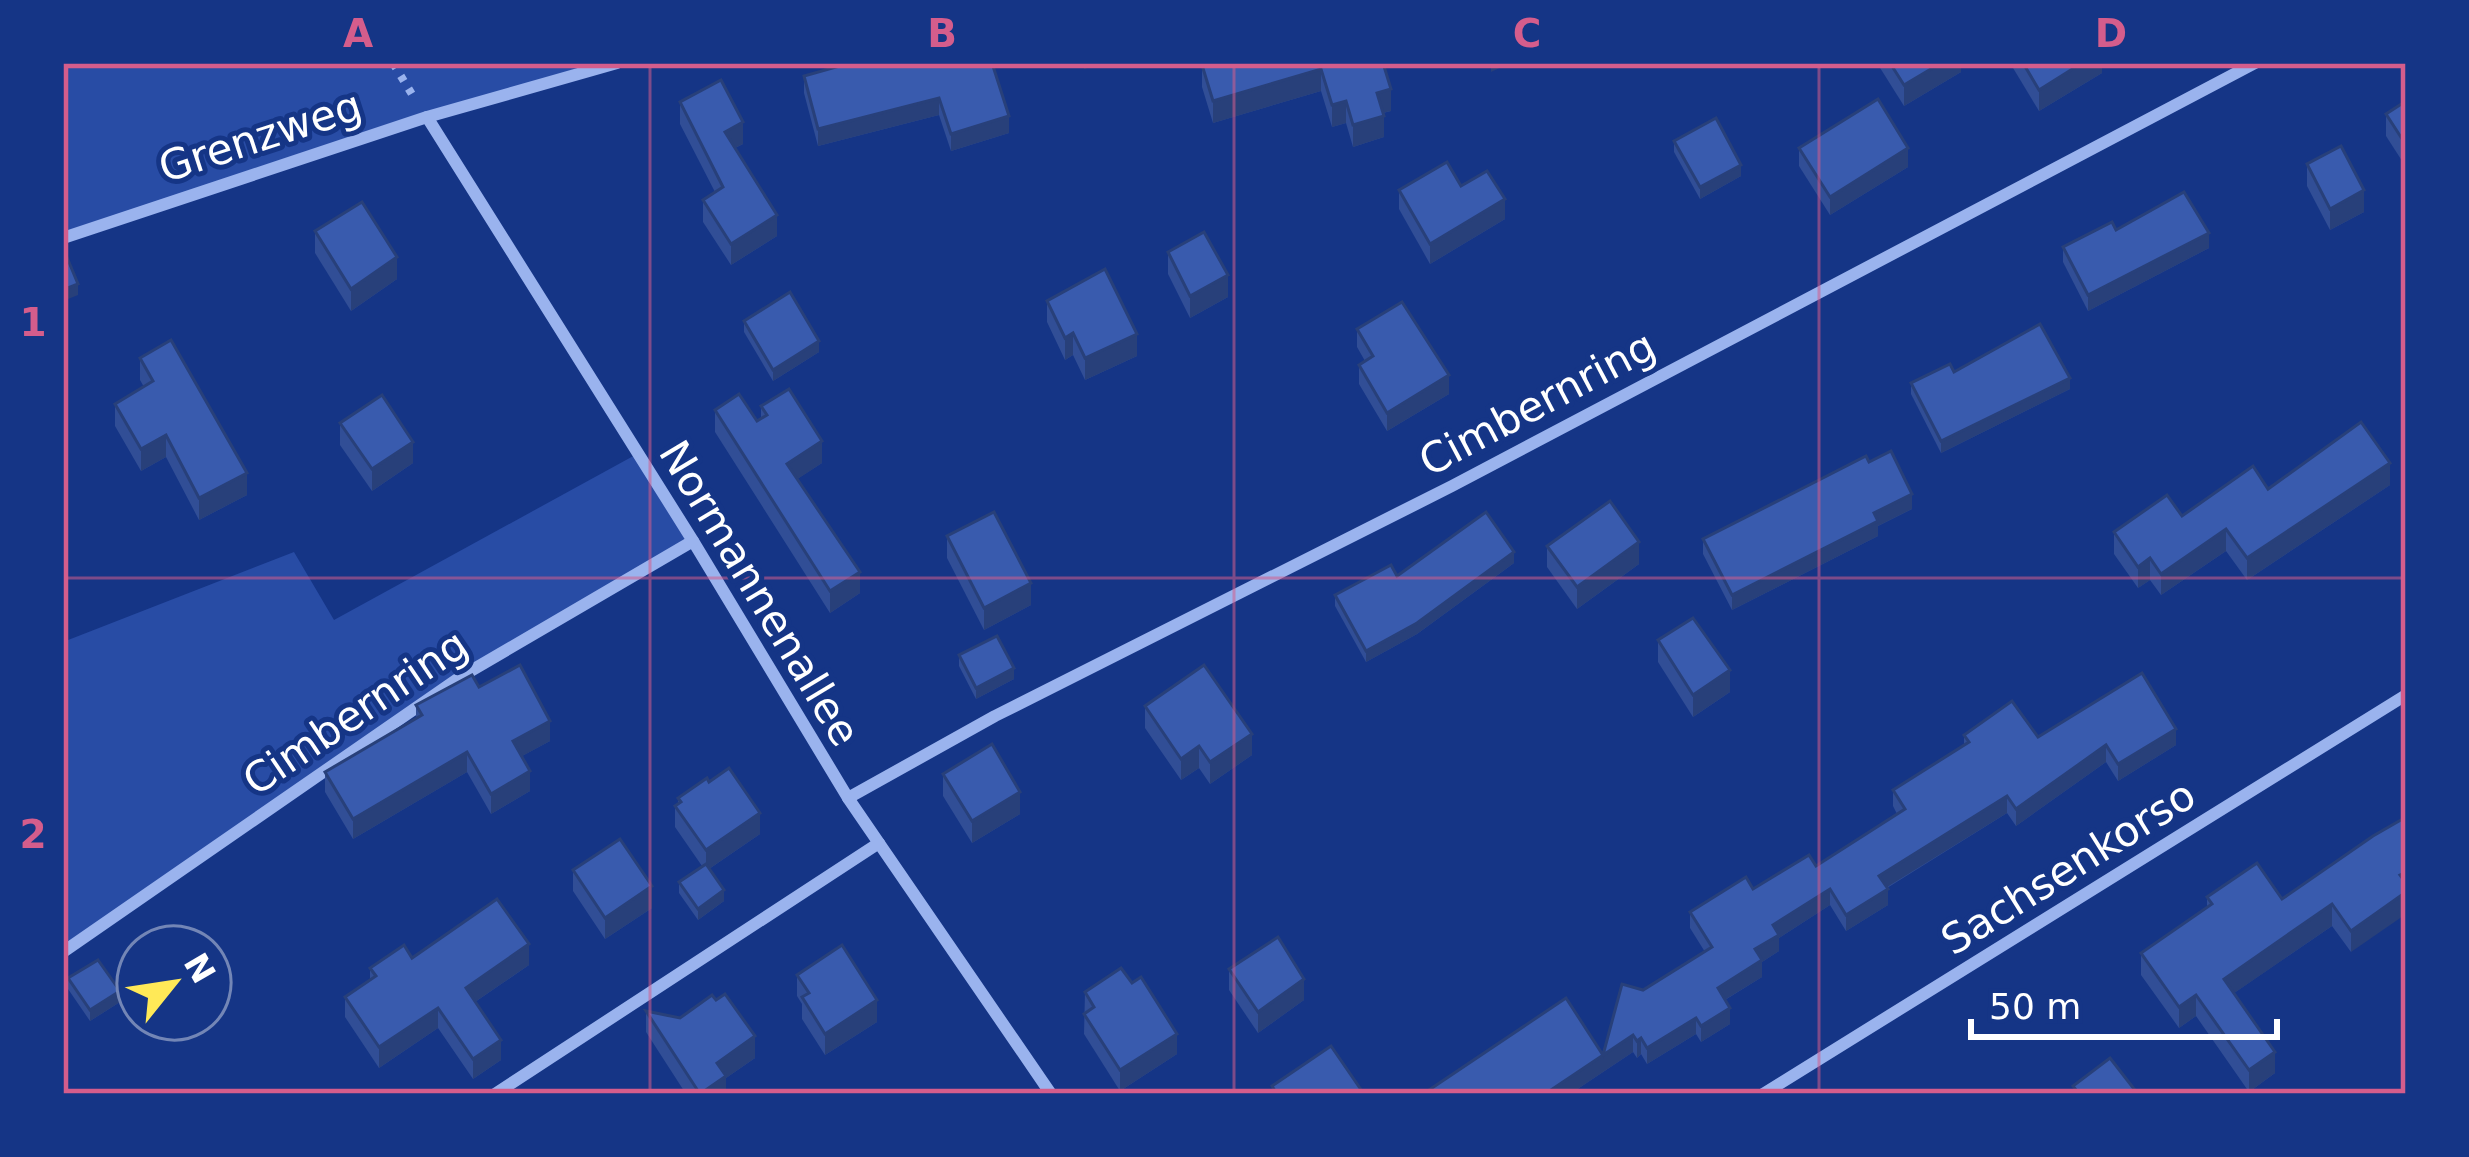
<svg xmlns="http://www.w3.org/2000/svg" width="2469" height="1157" viewBox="0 0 2469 1157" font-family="'DejaVu Sans',sans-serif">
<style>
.green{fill:#284ca5}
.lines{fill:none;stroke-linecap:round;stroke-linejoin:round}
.path{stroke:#9ab3ee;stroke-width:8;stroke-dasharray:6 9;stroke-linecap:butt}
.minor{stroke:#9ab3ee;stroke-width:12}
.wall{fill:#314e96}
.shaded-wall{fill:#28407a}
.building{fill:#395bae;stroke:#28407a;stroke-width:3}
.grid{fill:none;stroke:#d45d8c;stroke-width:3;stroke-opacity:0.55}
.labels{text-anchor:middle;stroke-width:10;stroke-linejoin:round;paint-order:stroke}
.street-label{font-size:42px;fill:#fff;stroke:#153586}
.neatline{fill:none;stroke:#d45d8c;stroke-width:4.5}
.grid-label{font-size:39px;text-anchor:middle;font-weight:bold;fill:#d45d8c}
</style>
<rect width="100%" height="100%" fill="#153586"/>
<!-- green -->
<g class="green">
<polygon points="63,63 617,63 63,238"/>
<polygon points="637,454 693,541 462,676 63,952 63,642 294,552 334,620"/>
</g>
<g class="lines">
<!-- path -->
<polyline class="path" points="393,63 413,96"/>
<!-- minor -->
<g class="minor">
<polyline points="427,117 693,541 848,798 1051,1094"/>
<polyline points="63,238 427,117 617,63"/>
<polyline points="848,798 995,716 1452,486 2255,63"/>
<polyline points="63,952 462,676 693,541"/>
<polyline points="495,1094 879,843"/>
<polyline points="1763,1094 2406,695"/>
</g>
</g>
<!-- wall -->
<g class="wall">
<polygon points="992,63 1009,133 951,151 939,115 818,146 804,93 804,76"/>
<polygon points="1383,63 1391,111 1383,113 1384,137 1353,147 1346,123 1332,127 1321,91 1213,123 1202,87 1202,65"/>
<polygon points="1877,63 1961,63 1961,72 1904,106"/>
<polygon points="2010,63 2102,63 2102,73 2039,111"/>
<polygon points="2406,101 2406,167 2386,136 2386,114"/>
<polygon points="680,102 743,144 735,148 777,236 731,265 703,222 703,200 715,192 680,124"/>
<polygon points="1674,141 1741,176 1700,199 1674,152"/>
<polygon points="1799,148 1908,167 1830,215 1799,166"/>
<polygon points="2307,164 2364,212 2330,230 2307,186"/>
<polygon points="1461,186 1505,219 1430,264 1399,209 1399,190"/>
<polygon points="2116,230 2209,248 2088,311 2063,262 2063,247"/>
<polygon points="315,231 397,279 351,311 315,253"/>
<polygon points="1168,252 1228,297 1190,318 1168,274"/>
<polygon points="1047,301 1137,356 1085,380 1073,355 1065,360 1047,322"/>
<polygon points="744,321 819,352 773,381 744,332"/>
<polygon points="1357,329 1449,394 1387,431 1359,384 1359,365 1365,361 1357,347"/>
<polygon points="140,358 247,495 199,520 166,457 141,471 115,426 115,404 144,387 140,380"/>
<polygon points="1911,383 2070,389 1941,453 1911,394"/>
<polygon points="761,406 822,463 797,479 860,593 830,613 715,432 715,410 757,421 761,419"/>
<polygon points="340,423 413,463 372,491 340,445"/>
<polygon points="1869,462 1912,509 1878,526 1878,536 1732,610 1703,554 1703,539"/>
<polygon points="2390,485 2247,580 2226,551 2161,595 2150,580 2138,588 2114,554 2114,532 2182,516 2268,489"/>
<polygon points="947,536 1031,605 984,630 947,558"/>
<polygon points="1547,546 1639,564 1577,609 1547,567"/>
<polygon points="1514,563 1417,634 1366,662 1335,606 1335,595 1397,576"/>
<polygon points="1658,640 1730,692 1693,717 1658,662"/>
<polygon points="959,655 1014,679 976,699 959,666"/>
<polygon points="479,687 550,741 522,756 530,791 491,814 467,772 353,839 325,792 325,772 416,718 416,705"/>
<polygon points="1145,706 1252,755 1210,784 1199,768 1181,780 1145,728"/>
<polygon points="1964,735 2038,737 2176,745 2118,781 2106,762 2016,826 2007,813 1887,888 1888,905 1846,931 1830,905 1779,938 1779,951 1762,962 1762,977 1725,1000 1730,1024 1701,1042 1696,1034 1647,1064 1641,1054 1637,1058 1633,1052 1570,1094 1423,1094 1603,1055 1643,990 1705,952 1690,928 1690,912 1816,866 1897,814 1893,806 1893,790 1964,746"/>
<polygon points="943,774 1020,814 972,843 943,796"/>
<polygon points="709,782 760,834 709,869 724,901 698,920 679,893 679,882 702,866 675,827 675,806 678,803 678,798"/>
<polygon points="2406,817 2351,952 2332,926 2234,993 2275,1073 2249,1092 2196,1016 2179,1028 2141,975 2141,953 2207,907 2207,897 2282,899"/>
<polygon points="573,870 652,908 605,939 573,891"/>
<polygon points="412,958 529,965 475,1002 501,1060 473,1079 438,1028 379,1068 345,1017 345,997 370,980 370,968"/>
<polygon points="1229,969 1304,1000 1258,1033 1229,990"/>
<polygon points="797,975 877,1022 825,1055 802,1019 802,1004 797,996"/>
<polygon points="68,978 120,1002 90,1021 68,989"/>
<polygon points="1085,992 1177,1054 1120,1091 1084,1034"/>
<polygon points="646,1011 680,1018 755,1058 726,1078 726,1094 686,1094 646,1032"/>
</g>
<!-- shaded-wall -->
<g class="shaded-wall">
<polygon points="1084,63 1104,63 1084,69"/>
<polygon points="1491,63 1510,63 1491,72"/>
<polygon points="1941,63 1961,63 1961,72 1904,106 1904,85"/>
<polygon points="2082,63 2102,63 2102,73 2039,111 2039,90"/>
<polygon points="1321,69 1321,91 1213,123 1213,101"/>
<polygon points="1391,89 1391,111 1377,114 1377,93"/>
<polygon points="939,98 939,115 818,146 818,129"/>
<polygon points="1346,101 1346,123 1332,127 1332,105"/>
<polygon points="1009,116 1009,133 951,151 951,134"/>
<polygon points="1384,116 1384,137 1353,147 1353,125"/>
<polygon points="743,122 743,144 725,153 725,132"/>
<polygon points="1908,148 1908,167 1830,215 1830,197"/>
<polygon points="1741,165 1741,176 1700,199 1700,187"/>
<polygon points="2364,190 2364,212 2330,230 2330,209"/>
<polygon points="1505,199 1505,219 1430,264 1430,244"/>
<polygon points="777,215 777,236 731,265 731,244"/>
<polygon points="2209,233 2209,248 2088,311 2088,295"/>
<polygon points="397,257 397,279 351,311 351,289"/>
<polygon points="1228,275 1228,297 1190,318 1190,296"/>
<polygon points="78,284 78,295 63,301 63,290"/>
<polygon points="1073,333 1073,355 1065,360 1065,338"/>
<polygon points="1137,334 1137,356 1085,380 1085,358"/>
<polygon points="819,341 819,352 773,381 773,370"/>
<polygon points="1449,375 1449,394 1387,431 1387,413"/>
<polygon points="2070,378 2070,389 1941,453 1941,441"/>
<polygon points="166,435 166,457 141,471 141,449"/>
<polygon points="822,441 822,463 787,486 787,464"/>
<polygon points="413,442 413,463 372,491 372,469"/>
<polygon points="2390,463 2390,485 2247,580 2247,558"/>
<polygon points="247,473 247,495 199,520 199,498"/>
<polygon points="1912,494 1912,509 1878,526 1878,536 1732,610 1732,595 1874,513"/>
<polygon points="2226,529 2226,551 2161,595 2161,574"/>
<polygon points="1639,542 1639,564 1577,609 1577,587"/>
<polygon points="1514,552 1514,563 1417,634 1366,662 1366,651"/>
<polygon points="2150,558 2150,580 2138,588 2138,567"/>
<polygon points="860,572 860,593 830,613 830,591"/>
<polygon points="1031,583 1031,605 984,630 984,608"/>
<polygon points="1014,668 1014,679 976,699 976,688"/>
<polygon points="1730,670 1730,692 1693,717 1693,695"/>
<polygon points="550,721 550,741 513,761 513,741"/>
<polygon points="2176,729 2176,745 2118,781 2118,764"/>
<polygon points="1252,734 1252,755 1210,784 1210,762"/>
<polygon points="2106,745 2106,762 2016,826 2016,809"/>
<polygon points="1199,746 1199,768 1181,780 1181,759"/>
<polygon points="467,752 467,772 353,839 353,819"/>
<polygon points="530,771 530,791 491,814 491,794"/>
<polygon points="1020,792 1020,814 972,843 972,821"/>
<polygon points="2007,796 2007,813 1879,892 1879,876"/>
<polygon points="760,813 760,834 706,871 706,850"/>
<polygon points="2406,872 2406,914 2351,952 2351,931 2400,875"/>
<polygon points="652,886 652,908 605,939 605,918"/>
<polygon points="1830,889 1830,905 1779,938 1779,951 1762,962 1762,977 1718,1004 1718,988 1773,925"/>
<polygon points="1888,889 1888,905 1846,931 1846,915"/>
<polygon points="724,890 724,901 698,920 698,909"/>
<polygon points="2332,904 2332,926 2224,1000 2224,979"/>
<polygon points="529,944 529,965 466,1008 466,988"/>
<polygon points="1304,979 1304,1000 1258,1033 1258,1012"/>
<polygon points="120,991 120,1002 90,1021 90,1010"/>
<polygon points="2196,995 2196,1016 2179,1028 2179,1007"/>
<polygon points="877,1000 877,1022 825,1055 825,1034"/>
<polygon points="438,1008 438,1028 379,1068 379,1047"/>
<polygon points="1730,1008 1730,1024 1701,1042 1701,1026"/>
<polygon points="1696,1018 1696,1034 1647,1064 1647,1048"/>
<polygon points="1177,1034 1177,1054 1120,1091 1120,1070"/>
<polygon points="1633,1035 1633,1052 1570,1094 1545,1094"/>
<polygon points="755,1036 755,1058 726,1078 726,1094 700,1094 717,1063"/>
<polygon points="1641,1038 1641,1054 1637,1058 1637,1041"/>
<polygon points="501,1040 501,1060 473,1079 473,1059"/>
<polygon points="2275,1052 2275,1073 2249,1092 2249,1070"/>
</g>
<!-- building -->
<g class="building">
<polygon points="850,63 992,63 1009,116 951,134 939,98 818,129 804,76"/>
<polygon points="1209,63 1383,63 1391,89 1377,93 1384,116 1353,125 1346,101 1332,105 1321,69 1213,101 1202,65"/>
<polygon points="1890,63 1941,63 1904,85"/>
<polygon points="2023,63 2082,63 2039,90"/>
<polygon points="721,80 743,122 725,132 777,215 731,244 703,200 723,187 680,102"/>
<polygon points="1878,99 1908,148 1830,197 1799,148"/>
<polygon points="2406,101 2406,145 2386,114"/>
<polygon points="1716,118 1741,165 1700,187 1674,141"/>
<polygon points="2341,146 2364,190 2330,209 2307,164"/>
<polygon points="1447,162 1461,186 1487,171 1505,199 1430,244 1399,190"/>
<polygon points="2184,192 2209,233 2088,295 2063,247 2112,222 2116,230"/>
<polygon points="362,202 397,257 351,289 315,231"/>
<polygon points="1204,232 1228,275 1190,296 1168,252"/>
<polygon points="66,255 78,284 63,290 63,256"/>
<polygon points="1105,269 1137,334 1085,358 1073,333 1065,338 1047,301"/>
<polygon points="790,292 819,341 773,370 744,321"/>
<polygon points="1402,302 1449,375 1387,413 1359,365 1373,356 1357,329"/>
<polygon points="2040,324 2070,378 1941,441 1911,383 1950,364 1954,372"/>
<polygon points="171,340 247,473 199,498 166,435 141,449 115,404 153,381 140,358"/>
<polygon points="789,389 822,441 787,464 860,572 830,591 715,410 739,394 757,421 767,415 761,406"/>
<polygon points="382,395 413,442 372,469 340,423"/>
<polygon points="2361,422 2390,463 2247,558 2226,529 2161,574 2150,558 2138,567 2114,532 2167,495 2182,516 2253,466 2268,489"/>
<polygon points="1891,451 1912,494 1874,513 1878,521 1732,595 1703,539 1866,456 1869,462"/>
<polygon points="1610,501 1639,542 1577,587 1547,546"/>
<polygon points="994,512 1031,583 984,608 947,536"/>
<polygon points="1486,512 1514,552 1417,623 1366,651 1335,595 1391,565 1397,576"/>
<polygon points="1693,618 1730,670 1693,695 1658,640"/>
<polygon points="997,636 1014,668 976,688 959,655"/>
<polygon points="520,665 550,721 513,741 530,771 491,794 467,752 353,819 325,772 422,715 416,705 472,675 479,687"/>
<polygon points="1204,665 1252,734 1210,762 1199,746 1181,759 1145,706"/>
<polygon points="2142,673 2176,729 2118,764 2106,745 2016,809 2007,796 1879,876 1888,889 1846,915 1830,889 1773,925 1779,935 1755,949 1762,960 1718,988 1730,1008 1701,1026 1696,1018 1647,1048 1641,1038 1637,1041 1633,1035 1545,1094 1423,1094 1566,998 1603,1055 1622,984 1643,990 1712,947 1690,912 1746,877 1753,889 1809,855 1816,866 1905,809 1893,790 1969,742 1964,735 2012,701 2038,737"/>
<polygon points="992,744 1020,792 972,821 943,774"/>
<polygon points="729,768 760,813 706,850 675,806 681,802 678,798 707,778 709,782"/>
<polygon points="2406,817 2406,872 2400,875 2406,883 2406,892 2351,931 2332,904 2224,979 2275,1052 2249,1070 2196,995 2179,1007 2141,953 2212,904 2207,897 2257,863 2282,899 2373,836"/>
<polygon points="620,839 652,886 605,918 573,870"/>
<polygon points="706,864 724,890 698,909 679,882"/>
<polygon points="497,899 529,944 466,988 501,1040 473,1059 438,1008 379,1047 345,997 376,976 370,968 404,945 412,958"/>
<polygon points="1278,937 1304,979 1258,1012 1229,969"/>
<polygon points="842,945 877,1000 825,1034 802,997 809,993 797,975"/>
<polygon points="98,960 120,991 90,1010 68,978"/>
<polygon points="1121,968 1132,983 1141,977 1177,1034 1120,1070 1084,1014 1094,1007 1085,992"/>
<polygon points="725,994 755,1036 717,1063 726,1076 700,1094 646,1011 680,1018 712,995 716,1000"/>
<polygon points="1331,1046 1364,1094 1277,1094 1272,1086"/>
<polygon points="2110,1058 2138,1094 2069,1094 2076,1090 2073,1086"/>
</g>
<!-- grid -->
<path class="grid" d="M650 63V1094M1234 63V1094M1819 63V1094M63 578H2406"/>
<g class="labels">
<!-- street labels -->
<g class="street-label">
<text transform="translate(260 136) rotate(-18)" y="15">Grenzweg</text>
<text transform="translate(1537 403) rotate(-28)" y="15">Cimbernring</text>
<text transform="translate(760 593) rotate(59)" y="15">Normannenallee</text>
<text transform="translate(355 712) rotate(-34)" y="15">Cimbernring</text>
<text transform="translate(2068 867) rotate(-32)" y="15">Sachsenkorso</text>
</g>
</g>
<!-- border -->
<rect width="2469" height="1157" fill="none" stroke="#153586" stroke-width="132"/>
<!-- north arrow -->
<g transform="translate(174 983) rotate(60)"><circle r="57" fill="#153586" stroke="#7386b6" stroke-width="3"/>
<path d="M0-9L21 45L0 30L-21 45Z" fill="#ffe957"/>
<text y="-18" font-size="33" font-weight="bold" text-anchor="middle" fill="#ffffff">N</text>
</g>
<!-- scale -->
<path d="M1971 1019v18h306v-18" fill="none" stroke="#ffffff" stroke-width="6"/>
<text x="1989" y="1019" font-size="36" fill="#ffffff" stroke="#153586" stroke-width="9" paint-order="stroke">50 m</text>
<rect x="66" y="66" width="2337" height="1025" class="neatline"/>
<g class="grid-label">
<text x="358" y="47">A</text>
<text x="942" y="47">B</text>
<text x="1527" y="47">C</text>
<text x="2111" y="47">D</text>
<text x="33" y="336">1</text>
<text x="33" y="848">2</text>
</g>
</svg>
